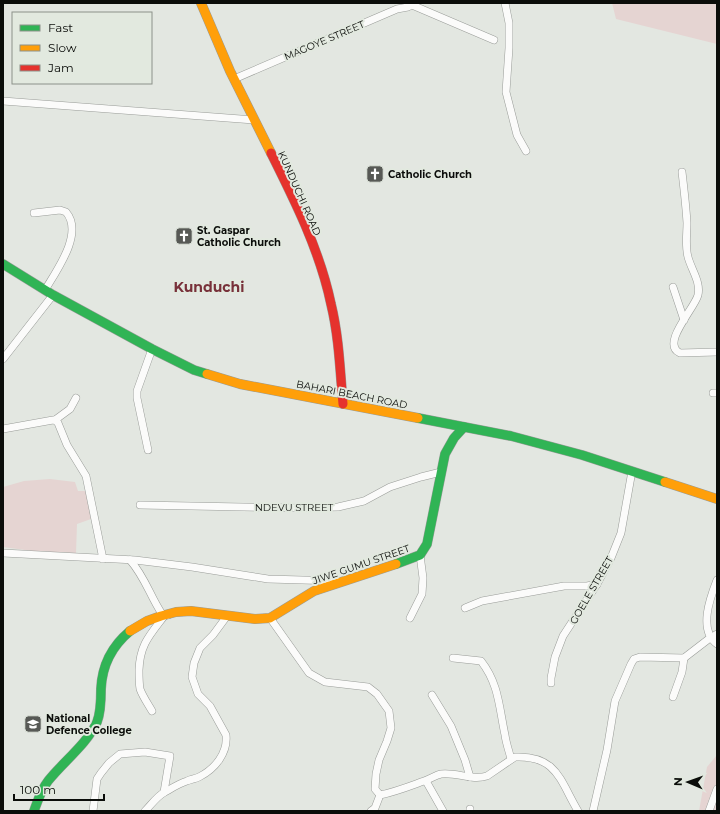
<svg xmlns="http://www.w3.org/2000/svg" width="720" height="814" viewBox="0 0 720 814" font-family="Montserrat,sans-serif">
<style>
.green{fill:#e5d4d2}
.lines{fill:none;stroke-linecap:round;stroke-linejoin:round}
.street-casing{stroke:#999c98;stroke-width:8}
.fast-casing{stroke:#999c98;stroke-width:10}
.slow-casing{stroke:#999c98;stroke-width:10}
.jam-casing{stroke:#999c98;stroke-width:10}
.street{stroke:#fbfbfa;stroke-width:7}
.fast{stroke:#30b455;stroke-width:9}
.slow{stroke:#ff9f0a;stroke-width:9}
.jam{stroke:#e5322d;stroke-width:9}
.labels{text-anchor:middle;stroke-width:4;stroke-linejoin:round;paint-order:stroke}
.street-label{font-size:10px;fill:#0b0d0a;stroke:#e2e9df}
.poi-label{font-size:10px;font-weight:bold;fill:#0b0d0a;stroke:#e2e9df;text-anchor:start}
.district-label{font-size:14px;font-weight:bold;fill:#78313a;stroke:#e2e9df}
</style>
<rect width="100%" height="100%" fill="#e3e7e1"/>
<!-- green -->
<g class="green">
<polygon points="612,3 717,3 717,44 616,19"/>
<polygon points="50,479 75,482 78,491 87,491 91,519 77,524 76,553 32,551 3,547 3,487 24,481"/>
<polygon points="717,755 717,811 699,811 707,767"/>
</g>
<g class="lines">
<defs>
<g id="street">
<polyline points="505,3 509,23 509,48 506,92 517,135 526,151"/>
<polyline points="412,5 494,40"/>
<polyline points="234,79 397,9 408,7 414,3"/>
<polyline points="3,101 254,120"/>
<path d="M682 172C684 189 686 206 687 223 687 234 685 246 688 257 691 269 701 282 698 295 695 308 660 344 680 353L717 352"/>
<path d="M34 213 60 210 66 212C84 233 57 270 45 290"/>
<polyline points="673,287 684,320"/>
<polyline points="3,359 53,295"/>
<polyline points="713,393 717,393"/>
<polyline points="55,420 70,409 76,398"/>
<polyline points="3,429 53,420 55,420 58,423 67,445 86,476 103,559"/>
<polyline points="148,450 137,398 137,391 152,349"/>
<polyline points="140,505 296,508 338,507 364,501 390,487 421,477 441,472"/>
<polyline points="3,553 135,560 192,567 268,579 337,581"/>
<path d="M130 560C145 577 150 596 162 614L168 615"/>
<path d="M717 580C710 598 698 630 717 644"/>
<polyline points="465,608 482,601 564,586 587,586 597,584"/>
<polyline points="270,618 309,673 325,682 368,687 377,694 389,711 391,728 387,741 379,760 376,774 375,789 380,795"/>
<polyline points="410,618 422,594 423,578 420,555"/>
<path d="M453 658 481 661C499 684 499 707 505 735 506 743 509 751 511 759"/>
<polyline points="551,683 551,678 555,657 563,636 597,584 611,558 621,533 632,471"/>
<polyline points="432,695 451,726 465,760 470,777"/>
<polyline points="673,697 682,672 684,658"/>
<path d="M152 711C148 704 143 697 140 689 139 683 139 677 139 670 140 644 150 635 165 615"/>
<polyline points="426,781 443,811"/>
<polyline points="93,811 97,779 101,773 109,763 120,754 145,752 170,756 164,792"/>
<path d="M145 811C151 805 157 796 165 792 172 788 180 783 187 781 191 779 195 779 199 777 215 769 228 753 226 735L210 706 198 694 192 677 194 663 200 648 213 635 227 616"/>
<path d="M371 811 375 808 380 795C395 792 410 786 424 781 430 779 436 775 441 774 457 772 472 781 487 776L515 757C557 755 560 781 578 811"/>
<polyline points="470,811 470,809"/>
<polyline points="593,811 607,750 615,701 631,664 634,659 640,657 684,658 710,638 717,634"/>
<polyline points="709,811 717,789"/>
</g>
<g id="fast">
<polyline points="3,264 53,295 152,349 194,370 207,374"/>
<polyline points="418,418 511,436 582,455 665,482"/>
<polyline points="396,564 420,555 427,544 445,454 454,438 464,427"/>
<path d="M34 811C38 800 41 790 48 781 63 762 87 744 97 722 101 712 101 700 101 689 102 665 112 646 130 631"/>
</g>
<g id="slow">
<polyline points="201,3 230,71 271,153"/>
<polyline points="207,374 240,384 418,418"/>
<polyline points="665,482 717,499"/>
<polyline points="130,631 147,621 161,616 176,612 191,611 255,619 270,618 314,591 396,564"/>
</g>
<path id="jam" d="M271 153C295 201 320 251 331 304 339 337 340 370 343 404"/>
</defs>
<!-- street casing -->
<use href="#street" class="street-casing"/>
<!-- fast casing -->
<use href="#fast" class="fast-casing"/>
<!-- slow casing -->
<use href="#slow" class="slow-casing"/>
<!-- jam casing -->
<use href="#jam" class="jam-casing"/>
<!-- street -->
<use href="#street" class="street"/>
<!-- fast -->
<use href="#fast" class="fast"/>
<!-- slow -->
<use href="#slow" class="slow"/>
<!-- jam -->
<use href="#jam" class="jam"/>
</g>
<!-- icons -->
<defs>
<symbol id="church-square" viewBox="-11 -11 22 22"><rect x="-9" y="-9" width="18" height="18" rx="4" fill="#575955" stroke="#e2e9df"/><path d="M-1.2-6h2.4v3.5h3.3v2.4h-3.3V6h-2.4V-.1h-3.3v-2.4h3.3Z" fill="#fff"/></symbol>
<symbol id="school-square" viewBox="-11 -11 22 22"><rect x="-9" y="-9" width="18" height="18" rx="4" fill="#575955" stroke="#e2e9df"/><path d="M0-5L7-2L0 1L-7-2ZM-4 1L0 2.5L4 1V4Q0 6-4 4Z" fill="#fff"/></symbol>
</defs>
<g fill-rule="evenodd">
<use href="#church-square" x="365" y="164" width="20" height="20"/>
<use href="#church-square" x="174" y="226" width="20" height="20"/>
<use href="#school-square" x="23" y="714" width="20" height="20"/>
</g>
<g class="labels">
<!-- street labels -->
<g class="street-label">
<text transform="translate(324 40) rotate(-23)" y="4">MAGOYE STREET</text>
<text transform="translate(300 193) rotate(66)" y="4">KUNDUCHI ROAD</text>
<text transform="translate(352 394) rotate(11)" y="4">BAHARI BEACH ROAD</text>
<text x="294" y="511">NDEVU STREET</text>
<text transform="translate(361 564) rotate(-19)" y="4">JIWE GUMU STREET</text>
<text transform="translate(591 590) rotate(-60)" y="4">GOELE STREET</text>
</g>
<!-- poi labels -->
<g class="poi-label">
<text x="388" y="178">Catholic Church</text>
<text x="197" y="234">St. Gaspar<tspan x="197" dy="12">Catholic Church</tspan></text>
<text x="46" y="722">National<tspan x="46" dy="12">Defence College</tspan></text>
</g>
<!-- district labels -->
<g class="district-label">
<text x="209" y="292">Kunduchi</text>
</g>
</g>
<!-- border -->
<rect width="720" height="814" fill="none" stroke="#0b0d0a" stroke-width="8"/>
<!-- legend -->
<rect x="12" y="12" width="140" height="72" fill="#e2e9df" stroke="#8c918a"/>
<rect x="20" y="25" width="20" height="6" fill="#30b455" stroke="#8c918a"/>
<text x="48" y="32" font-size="12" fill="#0b0d0a">Fast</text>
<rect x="20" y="45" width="20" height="6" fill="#ff9f0a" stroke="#8c918a"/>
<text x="48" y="52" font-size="12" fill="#0b0d0a">Slow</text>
<rect x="20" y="65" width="20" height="6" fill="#e5322d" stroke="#8c918a"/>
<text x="48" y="72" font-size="12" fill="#0b0d0a">Jam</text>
<!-- north arrow -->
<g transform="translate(688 782) rotate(272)" stroke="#e2e9df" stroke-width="3" paint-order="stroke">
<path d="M0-3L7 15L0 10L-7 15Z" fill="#0b0d0a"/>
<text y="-6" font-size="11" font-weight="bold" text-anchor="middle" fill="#0b0d0a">N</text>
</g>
<!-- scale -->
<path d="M14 794v6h90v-6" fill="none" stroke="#0b0d0a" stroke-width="2"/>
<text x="20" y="794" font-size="12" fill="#0b0d0a" stroke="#e2e9df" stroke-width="3" paint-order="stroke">100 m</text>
</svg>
